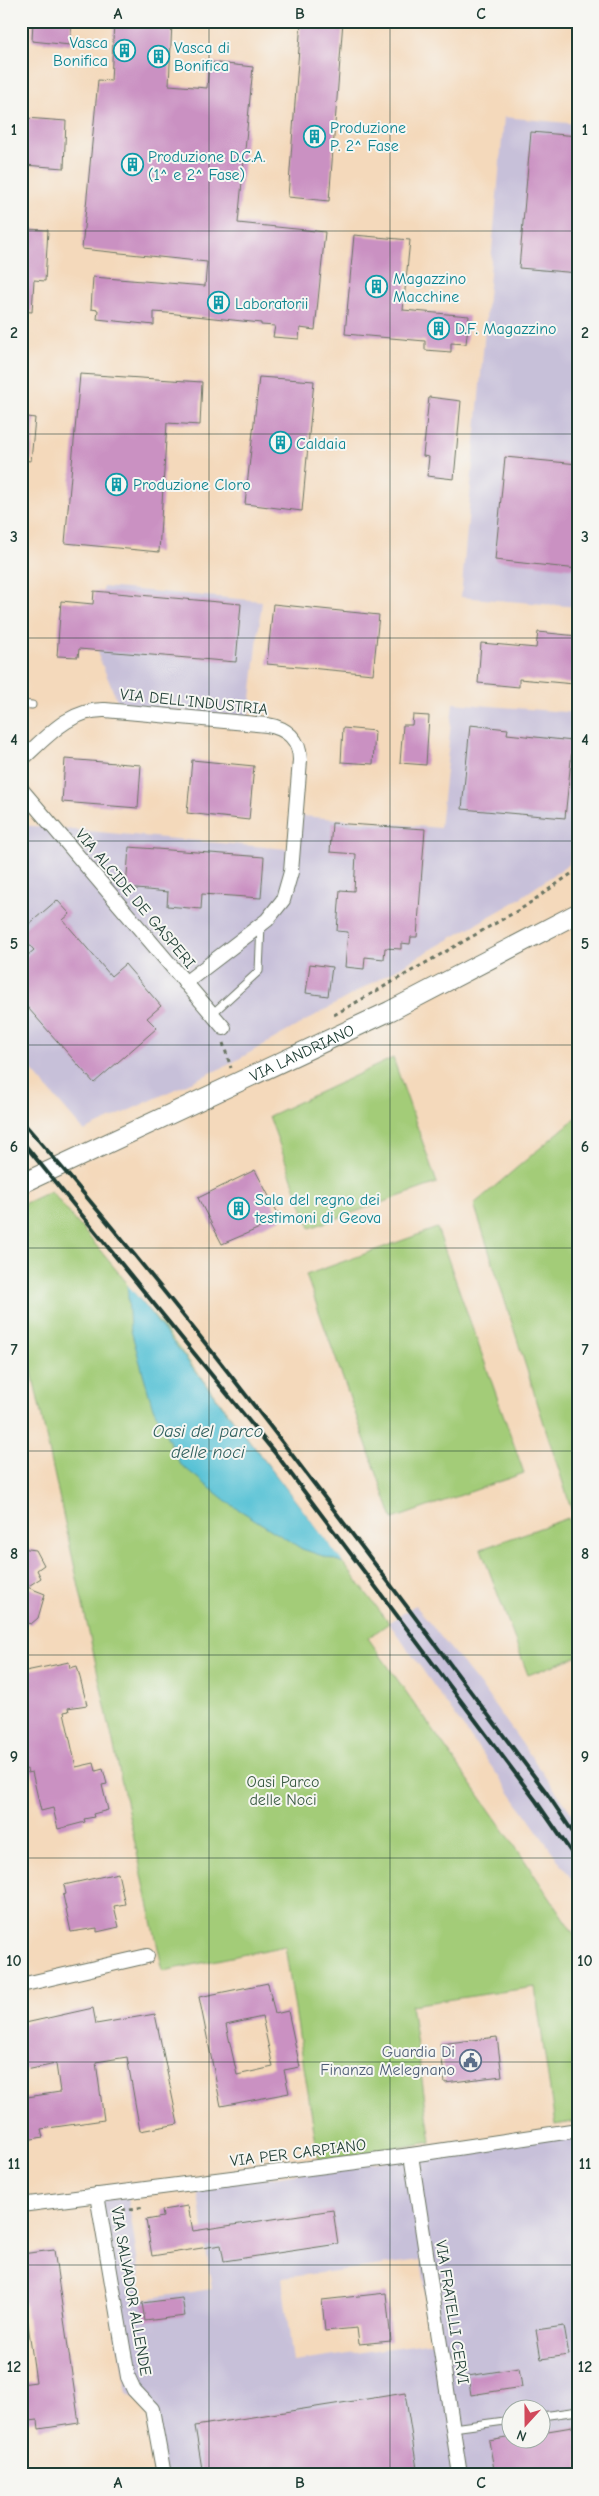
<svg xmlns="http://www.w3.org/2000/svg" width="599" height="2496" viewBox="0 0 599 2496" font-family="'Comic Neue',sans-serif">
<style>
.industrial{fill:#c7c0d9;fill-rule:evenodd}
.green{fill:#a3cc78;stroke:#618456}
.water{fill:#59c2d6;stroke:#3c8085}
.pier{fill:#f4d9bb}
.building{fill:#ca91c2;fill-rule:evenodd}
.lines{fill:none;stroke-linecap:round;stroke-linejoin:round}
.lane-casing{stroke:#6a7463;stroke-width:9}
.street-casing{stroke:#6a7463;stroke-width:16}
.secondary-casing{stroke:#6a7463;stroke-width:21}
.path{stroke:#6a7463;stroke-width:3;stroke-dasharray:4 4;stroke-linecap:butt}
.lane{stroke:#fff;stroke-width:7}
.street{stroke:#fff;stroke-width:14}
.secondary{stroke:#fff;stroke-width:19}
.rail{stroke:#1f3d34;stroke-width:4}
.grid{fill:none;stroke:#1f3d34;stroke-width:1;stroke-opacity:0.55}
.labels{text-anchor:middle;stroke-width:4;stroke-linejoin:round;paint-order:stroke}
.culture-label{font-size:16px;fill:#0d838f;stroke:#f6f6f2;text-anchor:start}
.street-label{font-size:16px;fill:#1f3d34;stroke:#f6f6f2}
.park-label{font-size:16px;fill:#395a42;stroke:#f6f6f2}
.service-label{font-size:16px;fill:#4e5e75;stroke:#f6f6f2;text-anchor:end}
.water-label{font-size:18px;font-style:italic;fill:#2e5e5c;stroke:#f6f6f2}
.neatline{fill:none;stroke:#1f3d34;stroke-width:2}
.grid-label{font-size:16px;text-anchor:middle;font-weight:bold;fill:#1f3d34}
</style>
<rect width="100%" height="100%" fill="#f6f6f2"/>
<filter id="ink" filterUnits="userSpaceOnUse"><feTurbulence type="fractalNoise" baseFrequency=".02" numOctaves="2"/><feDisplacementMap in="SourceGraphic" scale="10" xChannelSelector="R" yChannelSelector="G"/><feConvolveMatrix kernelMatrix="1 2 1 2 8 2 1 2 1" color-interpolation-filters="sRGB"/></filter>
<filter id="wash" filterUnits="userSpaceOnUse"><feTurbulence type="fractalNoise" baseFrequency=".0096" numOctaves="4" result="noise"/><feDisplacementMap in="SourceGraphic" scale="20" xChannelSelector="R" yChannelSelector="G"/><feGaussianBlur stdDeviation="1.12" result="paint"/><feColorMatrix in="noise" values="0 0 0 0 0 0 0 0 0 0 0 0 0 0 0 0 0 1.4 0 .05"/><feComposite in="paint" operator="in"/></filter>
<g filter="url(#wash)">
<rect width="100%" height="100%" fill="#f4d9bb"/>
<!-- industrial -->
<g class="industrial">
<polygon points="504,117 578,124 578,607 461,597"/>
<polygon points="103,587 262,601 249,717 119,705 98,655"/>
<polygon points="453,703 578,713 578,837 573,840 569,864 513,903 228,1065 84,1131 21,1058 21,825 298,850 302,816 440,828"/>
<polygon points="415,1605 483,1689 578,1822 578,1888 389,1623"/>
<path d="M578 2133V2475H159L148 2408 127 2393 92 2201 128 2197 143 2299 212 2289 197 2188ZM421 2260 433 2342 293 2362 282 2278ZM512 2408H542V2438H512Z"/>
</g>
<!-- green -->
<g class="green">
<polygon points="393,1058 437,1183 310,1228 269,1116"/>
<polygon points="578,1116 578,1530 474,1204"/>
<polygon points="51,1191 161,1324 389,1623 368,1638 515,1846 578,1940 578,2121 555,2125 535,1987 411,2005 431,2142 319,2162 285,1946 163,1971 21,1322 21,1205"/>
<polygon points="437,1228 524,1473 393,1519 306,1275"/>
<polygon points="568,1518 578,1543 578,1656 528,1675 481,1549"/>
</g>
<!-- water -->
<polygon class="water" points="127,1283 344,1563 302,1549 230,1504 180,1464 152,1405 130,1327"/>
<!-- pier -->
<polygon class="pier" points="125,1282 129,1282 279,1473 346,1562 345,1565 161,1324"/>
<g id="blocks">
<!-- building -->
<g class="building">
<polygon points="33,21 72,21 70,45 32,41"/>
<polygon points="114,21 172,23 169,85 207,88 209,62 253,67 238,223 325,232 315,330 300,328 299,339 273,337 275,326 261,325 261,323 167,313 154,312 154,325 97,319 98,310 91,309 93,277 205,286 207,262 82,249 98,80 111,81"/>
<polygon points="301,21 343,21 329,201 288,197"/>
<polygon points="26,118 66,121 64,168 24,165"/>
<polygon points="531,132 578,136 578,273 519,268"/>
<polygon points="21,229 48,230 45,281 34,280 32,312 21,311"/>
<polygon points="354,235 410,240 403,310 469,316 466,344 451,343 451,352 425,350 425,341 345,334"/>
<polygon points="80,374 202,382 200,425 167,423 159,552 65,543"/>
<polygon points="259,377 314,381 302,511 245,504"/>
<polygon points="429,397 461,401 454,479 427,476 429,457 423,456"/>
<polygon points="21,416 35,418 31,461 21,460"/>
<polygon points="505,457 578,464 578,569 495,560"/>
<polygon points="94,591 241,604 236,662 79,649 78,657 57,656 61,601 93,604"/>
<polygon points="273,604 379,615 373,674 267,664"/>
<polygon points="538,632 578,636 574,684 519,679 519,687 478,683 481,643 536,648"/>
<polygon points="413,715 429,716 426,765 400,763 403,725 412,725"/>
<polygon points="470,725 508,729 507,734 573,741 565,818 462,809"/>
<polygon points="343,728 375,731 373,764 341,762"/>
<polygon points="65,759 141,765 138,808 62,802"/>
<polygon points="192,760 254,766 249,820 187,813"/>
<polygon points="332,823 425,829 417,937 411,937 410,944 401,943 401,949 385,948 384,959 365,957 364,969 345,967 348,932 337,931 340,890 354,891 356,854 330,852"/>
<polygon points="129,847 264,857 261,898 202,894 201,909 167,906 168,892 126,888"/>
<polygon points="57,900 70,914 63,920 111,976 125,964 161,1006 147,1018 157,1028 94,1083 21,1000 21,961 34,950 21,936 21,931"/>
<polygon points="310,964 332,967 328,996 306,993"/>
<polygon points="255,1170 281,1219 222,1244 198,1198"/>
<polygon points="21,1548 36,1550 44,1565 37,1570 41,1578 27,1587 45,1594 38,1618 31,1624 21,1621"/>
<polygon points="69,1662 70,1668 77,1666 87,1705 68,1708 69,1711 64,1712 76,1767 94,1763 96,1771 103,1769 107,1784 102,1785 108,1810 93,1814 94,1817 84,1819 85,1822 58,1829 53,1808 41,1811 32,1772 28,1773 27,1769 21,1771 21,1726 26,1725 21,1697 21,1693 25,1692 21,1672"/>
<polygon points="118,1873 125,1904 114,1906 119,1927 97,1932 97,1928 71,1932 63,1895 66,1894 64,1885"/>
<path d="M268 1983 275 2014 288 2011 300 2067 284 2070 289 2093 221 2106 199 1997ZM262 2017 273 2067 237 2075 226 2025Z"/>
<polygon points="93,2008 96,2024 155,2014 178,2124 140,2131 127,2057 96,2062 104,2120 41,2129 43,2137 21,2141 21,2098 60,2092 56,2064 21,2071 21,2024"/>
<polygon points="497,2037 502,2076 445,2083 440,2044"/>
<polygon points="188,2206 193,2231 333,2210 338,2244 224,2261 221,2245 152,2256 146,2220 163,2217 162,2210"/>
<polygon points="54,2250 79,2423 39,2429 38,2420 21,2422 21,2384 36,2382 25,2302 21,2303 21,2254"/>
<polygon points="386,2293 391,2341 359,2344 357,2328 325,2331 322,2300"/>
<polygon points="182,2298 185,2316 145,2321 142,2303"/>
<polygon points="564,2326 569,2355 541,2359 536,2330"/>
<polygon points="519,2368 522,2387 471,2395 468,2376"/>
<polygon points="405,2393 418,2475 203,2475 195,2426"/>
<polygon points="578,2426 578,2475 495,2475 489,2441 512,2437 542,2438 542,2432"/>
</g>
</g>
</g>
<g filter="url(#ink)">
<use href="#blocks" fill-opacity="0" stroke="#6a7463" stroke-width="1"/>
<g class="lines">
<defs>
<g id="lane">
<polyline points="21,704 32,705"/>
<polyline points="212,1014 259,971 261,925"/>
<polyline points="542,2416 578,2411"/>
<polyline points="453,2428 512,2420"/>
</g>
<g id="street">
<path d="M21 760C46 738 69 709 105 710L267 725C286 728 300 739 300 760L291 872 283 900 267 920 185 983"/>
<polyline points="21,789 224,1028"/>
<polyline points="21,1985 147,1956"/>
<polyline points="411,2155 460,2475"/>
<polyline points="97,2195 128,2377 134,2390 152,2409 164,2475"/>
<polyline points="21,2205 411,2155 578,2130"/>
</g>
<g id="secondary">
<path id="s1" d="M21 1184 390 1011 578 913"/>
</g>
</defs>
<!-- lane casing -->
<use href="#lane" class="lane-casing"/>
<!-- street casing -->
<use href="#street" class="street-casing"/>
<!-- secondary casing -->
<use href="#secondary" class="secondary-casing"/>
<!-- path -->
<g class="path">
<polyline points="334,1015 524,907 578,869"/>
<polyline points="223,1043 231,1068"/>
<polyline points="114,2211 145,2207"/>
</g>
<!-- lane -->
<use href="#lane" class="lane"/>
<!-- street -->
<use href="#street" class="street"/>
<!-- secondary -->
<use href="#secondary" class="secondary"/>
<!-- rail -->
<g class="rail">
<path d="M21 1120C208 1335 375 1565 546 1792L578 1840"/>
<polyline points="21,1140 279,1458 536,1801 578,1862"/>
</g>
</g>
</g>
<!-- grid -->
<path class="grid" d="M209 21V2475M390 21V2475M21 231H578M21 434H578M21 638H578M21 841H578M21 1045H578M21 1248H578M21 1451H578M21 1655H578M21 1858H578M21 2062H578M21 2265H578"/>
<!-- icons -->
<defs>
<symbol id="building-ring" viewBox="-11 -11 22 22"><circle r="9.5" fill="#f6f6f2" stroke="#0f9aa8" stroke-width="1.5"/><path d="M-4-6H4V6H1V3H-1V6H-4ZM-2.5-4.3h1.7v1.8h-1.7ZM.8-4.3h1.7v1.8H.8ZM-2.5-1h1.7V.8h-1.7ZM.8-1h1.7V.8H.8Z" fill="#0f9aa8"/></symbol>
<symbol id="civic-ring" viewBox="-11 -11 22 22"><circle r="9.5" fill="#f6f6f2" stroke="#5c6f8a" stroke-width="1.5"/><path d="M-.6-6.5H3V-4.5H.6V-3L4-1V1h2V6H-6V1h2V-1L-.6-3ZM-1.2 2.5V6h2.4V2.5Z" fill="#5c6f8a"/></symbol>
</defs>
<g fill-rule="evenodd">
<use href="#building-ring" x="112" y="38" width="25" height="25"/>
<use href="#building-ring" x="146" y="44" width="25" height="25"/>
<use href="#building-ring" x="302" y="124" width="25" height="25"/>
<use href="#building-ring" x="120" y="152" width="25" height="25"/>
<use href="#building-ring" x="364" y="274" width="25" height="25"/>
<use href="#building-ring" x="206" y="290" width="25" height="25"/>
<use href="#building-ring" x="426" y="316" width="25" height="25"/>
<use href="#building-ring" x="268" y="430" width="25" height="25"/>
<use href="#building-ring" x="104" y="472" width="25" height="25"/>
<use href="#building-ring" x="226" y="1196" width="25" height="25"/>
<use href="#civic-ring" x="458" y="2048" width="25" height="25"/>
</g>
<g class="labels">
<!-- culture labels -->
<g class="culture-label">
<text x="108" y="48" text-anchor="end">Vasca<tspan x="108" dy="18">Bonifica</tspan></text>
<text x="174" y="53">Vasca di<tspan x="174" dy="18">Bonifica</tspan></text>
<text x="330" y="133">Produzione<tspan x="330" dy="18">P. 2^ Fase</tspan></text>
<text x="148" y="162">Produzione D.C.A.<tspan x="148" dy="18">(1^ e 2^ Fase)</tspan></text>
<text x="393" y="284">Magazzino<tspan x="393" dy="18">Macchine</tspan></text>
<text x="235" y="309">Laboratorii</text>
<text x="455" y="334">D.F. Magazzino</text>
<text x="296" y="449">Caldaia</text>
<text x="133" y="490">Produzione Cloro</text>
<text x="255" y="1205">Sala del regno dei<tspan x="255" dy="18">testimoni di Geova</tspan></text>
</g>
<!-- street labels -->
<g class="street-label">
<text transform="translate(194 701) rotate(6)" y="6">VIA DELL'INDUSTRIA</text>
<text transform="translate(136 898) rotate(50)" y="6">VIA ALCIDE DE GASPERI</text>
<text dy="6" stroke="none"><textPath href="#s1" startOffset="310">VIA LANDRIANO</textPath></text>
<text transform="translate(298 2152) rotate(-7)" y="6">VIA PER CARPIANO</text>
<text transform="translate(132 2291) rotate(80)" y="6">VIA SALVADOR ALLENDE</text>
<text transform="translate(453 2312) rotate(81)" y="6">VIA FRATELLI CERVI</text>
</g>
<!-- park labels -->
<g class="park-label">
<text x="283" y="1787">Oasi Parco<tspan x="283" dy="18">delle Noci</tspan></text>
</g>
<!-- service labels -->
<g class="service-label">
<text x="455" y="2057">Guardia Di<tspan x="455" dy="18">Finanza Melegnano</tspan></text>
</g>
<!-- water labels -->
<g class="water-label">
<text x="208" y="1437">Oasi del parco<tspan x="208" dy="21">delle noci</tspan></text>
</g>
</g>
<!-- margin -->
<rect width="599" height="2496" fill="none" stroke="#f6f6f2" stroke-width="55"/>
<!-- north arrow -->
<g transform="translate(526 2424) rotate(201)"><circle r="24" fill="#f6f6f2" stroke="#a0aca6"/>
<path d="M0-4L9 19L0 12L-9 19Z" fill="#d1495b"/>
<text y="-8" font-size="14" font-weight="bold" text-anchor="middle" fill="#1f3d34">N</text>
</g>
<rect x="28" y="28" width="544" height="2440" class="neatline"/>
<g class="grid-label">
<text x="118" y="19">A</text>
<text x="300" y="19">B</text>
<text x="481" y="19">C</text>
<text x="14" y="135">1</text>
<text x="585" y="135">1</text>
<text x="14" y="338">2</text>
<text x="585" y="338">2</text>
<text x="14" y="542">3</text>
<text x="585" y="542">3</text>
<text x="14" y="745">4</text>
<text x="585" y="745">4</text>
<text x="14" y="949">5</text>
<text x="585" y="949">5</text>
<text x="14" y="1152">6</text>
<text x="585" y="1152">6</text>
<text x="14" y="1355">7</text>
<text x="585" y="1355">7</text>
<text x="14" y="1559">8</text>
<text x="585" y="1559">8</text>
<text x="14" y="1762">9</text>
<text x="585" y="1762">9</text>
<text x="14" y="1966">10</text>
<text x="585" y="1966">10</text>
<text x="14" y="2169">11</text>
<text x="585" y="2169">11</text>
<text x="14" y="2372">12</text>
<text x="585" y="2372">12</text>
<text x="118" y="2488">A</text>
<text x="300" y="2488">B</text>
<text x="481" y="2488">C</text>
</g>
</svg>
